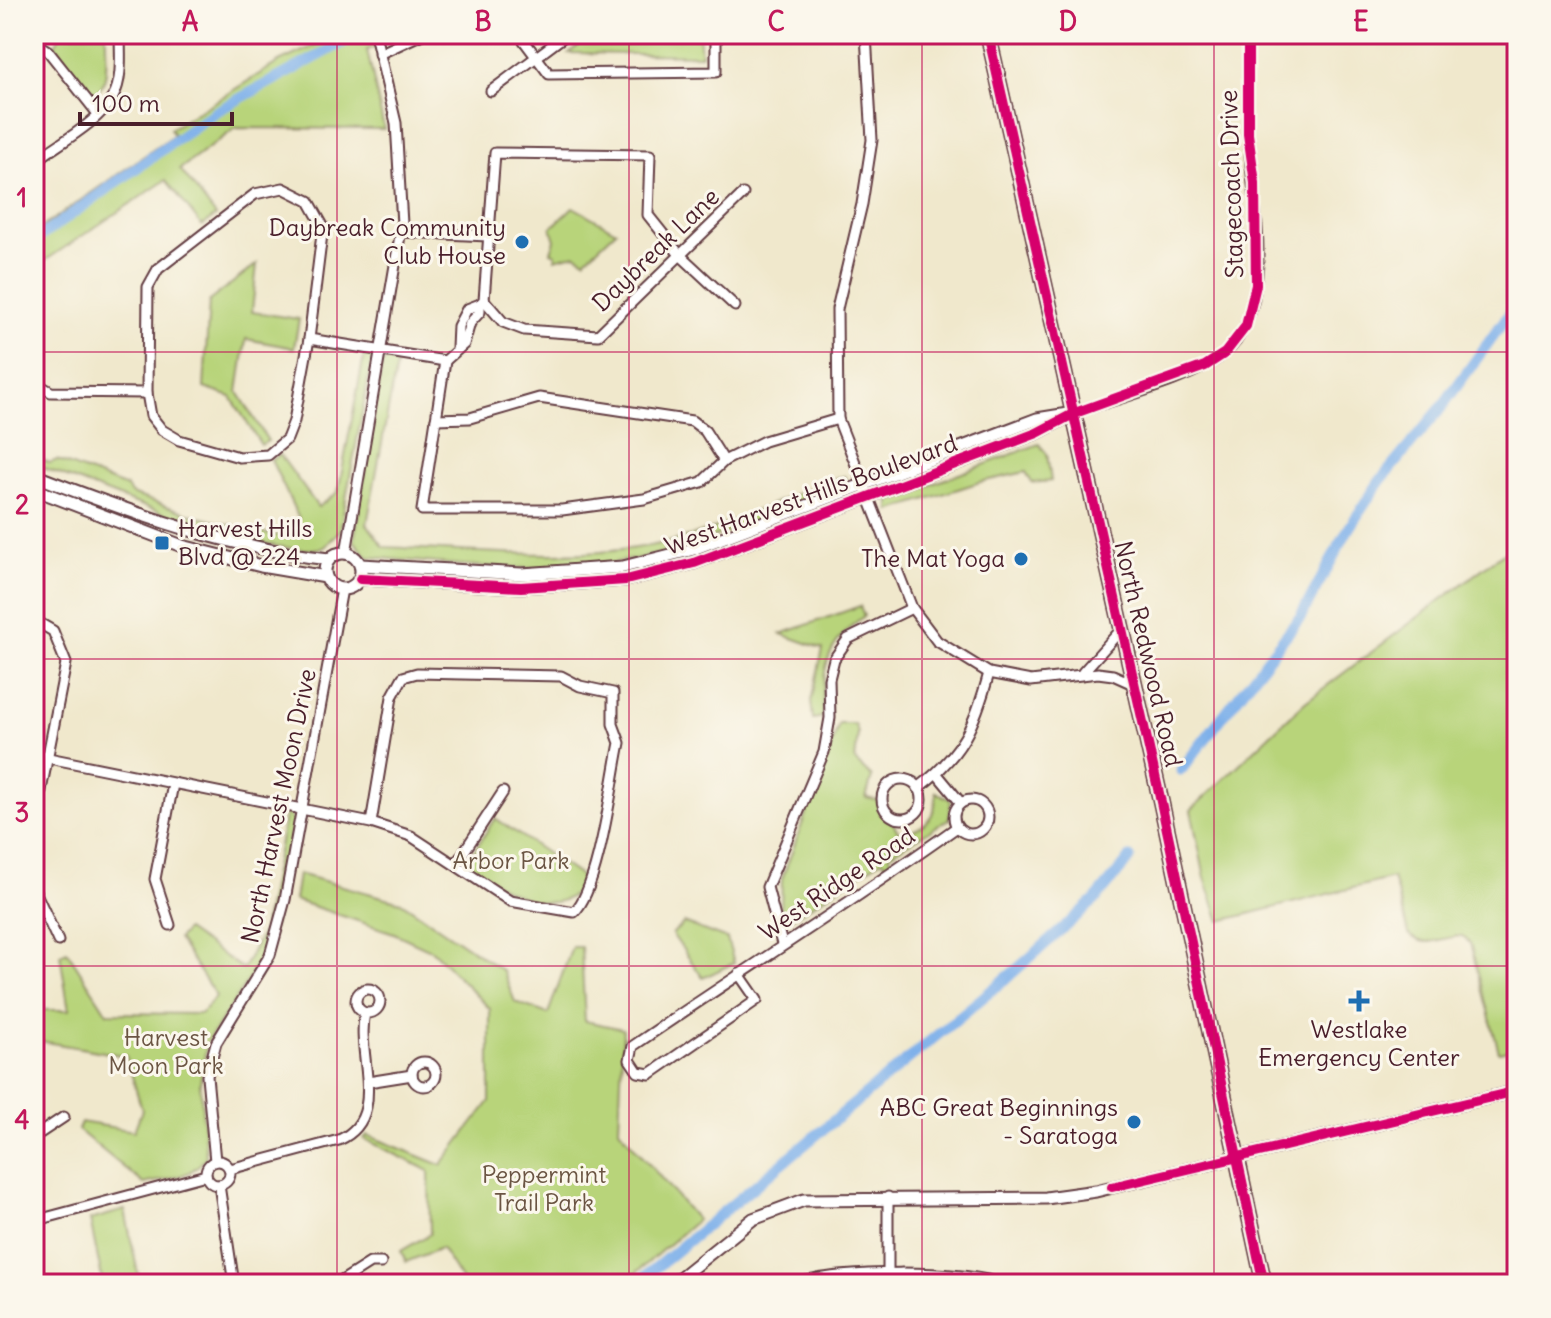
<svg xmlns="http://www.w3.org/2000/svg" width="1551" height="1318" viewBox="0 0 1551 1318" font-family="Delius,sans-serif">
<style>
.green{fill:#b8d47a;stroke:#817a52;stroke-width:2}
.lines{fill:none;stroke-linecap:round;stroke-linejoin:round}
.canal{stroke:#7eb0ea;stroke-width:11}
.minor-casing{stroke:#633d43;stroke-width:13}
.tertiary-casing{stroke:#633d43;stroke-width:15}
.primary-casing{stroke:#633d43;stroke-width:18}
.minor{stroke:#fff;stroke-width:9}
.tertiary{stroke:#fff;stroke-width:11}
.primary{stroke:#fff;stroke-width:14}
.cycleway-casing{stroke:#fbf7ec;stroke-width:15}
.cycleway{stroke:#d6006c;stroke-width:10}
.grid{fill:none;stroke:#c2185b;stroke-width:2;stroke-opacity:0.55}
.poi-dot{fill:#1f6fb2;stroke:#fbf7ec;stroke-width:3}
.labels{text-anchor:middle;stroke-width:6;stroke-linejoin:round;paint-order:stroke}
.street-label{font-size:24px;fill:#4a1f2b;stroke:#fbf7ec}
.poi-label{font-size:24px;fill:#4a1f2b;stroke:#fbf7ec;text-anchor:end}
.park-label{font-size:24px;fill:#6b5543;stroke:#fbf7ec}
.neatline{fill:none;stroke:#c2185b;stroke-width:3}
.grid-label{font-size:26px;text-anchor:middle;font-weight:bold;fill:#c2185b}
</style>
<rect width="100%" height="100%" fill="#fbf7ec"/>
<filter id="ink" filterUnits="userSpaceOnUse"><feTurbulence type="fractalNoise" baseFrequency=".0125" numOctaves="2"/><feDisplacementMap in="SourceGraphic" scale="16" xChannelSelector="R" yChannelSelector="G"/><feConvolveMatrix kernelMatrix="1 2 1 2 8 2 1 2 1" color-interpolation-filters="sRGB"/></filter>
<filter id="wash" filterUnits="userSpaceOnUse"><feTurbulence type="fractalNoise" baseFrequency=".006" numOctaves="4" result="noise"/><feDisplacementMap in="SourceGraphic" scale="32" xChannelSelector="R" yChannelSelector="G"/><feGaussianBlur stdDeviation="1.8" result="paint"/><feColorMatrix in="noise" values="0 0 0 0 0 0 0 0 0 0 0 0 0 0 0 0 0 1.4 0 .05"/><feComposite in="paint" operator="in"/></filter>
<g filter="url(#wash)">
<rect width="100%" height="100%" fill="#f0e8cc"/>
<!-- green -->
<g class="green">
<path d="M61 34H106C105 52 111 82 96 93L86 88 55 45Z"/>
<polygon points="340,34 411,34 367,50 384,129 236,128 180,169 216,216 202,226 166,180 34,268 34,233 174,135 170,129 279,62"/>
<polygon points="595,34 699,34 701,55 569,53"/>
<polygon points="573,207 616,231 585,260 575,254 555,259 556,254 551,252 555,240 551,228"/>
<polygon points="257,264 252,312 299,319 294,348 246,339 238,392 268,441 261,445 231,397 204,388 209,301"/>
<path d="M373 355 340 530 325 547C273 563 94 487 34 464V457L50 463 57 460 127 487 131 494 199 517 276 536 299 519 271 460 280 455 318 507 338 492 364 356Z"/>
<path d="M388 359 397 361 367 524 384 547C480 551 574 563 669 542 730 528 785 494 845 476L849 484C776 512 701 548 624 561 541 576 452 564 368 557L354 541 382 364Z"/>
<polygon points="1039,444 1047,454 1051,481 1032,483 1026,472 980,482 890,511 890,500"/>
<path d="M1506 551 1517 556V1048L1499 1052 1470 943 1462 936C1441 936 1427 951 1409 934L1393 878 1220 921 1205 878 1191 810 1304 703Z"/>
<path d="M860 606 864 616C824 645 822 669 823 717L813 719 811 701 823 649 781 634Z"/>
<path d="M839 724H855L858 733 855 761 872 777 866 798 880 801 899 833C924 830 937 818 936 792L951 800 949 819 889 855 895 865 890 868 882 860 788 921 781 908 782 879Z"/>
<path d="M286 811 293 821 273 928 252 974 207 1042 200 1083 206 1156C194 1178 166 1179 144 1184L78 1130 81 1122 134 1131 142 1110 126 1056 34 1040V1010H69L60 954 67 951 107 1013 201 1014 216 996 178 939 186 930 243 969 262 933Z"/>
<path d="M495 818 586 880C558 928 500 887 469 866V859Z"/>
<polygon points="298,874 401,902 503,971 515,1002 548,1014 572,947 581,947 585,1021 623,1029 619,1129 697,1220 623,1284 464,1284 441,1248 406,1262 401,1251 430,1234 429,1171 364,1139 367,1135 441,1165 490,1101 490,1009 433,951 394,933 294,900"/>
<polygon points="684,923 727,939 734,963 703,978 672,934"/>
<polygon points="125,1210 140,1284 103,1284 90,1220"/>
</g>
<g class="lines">
<!-- canal -->
<g class="canal">
<polyline points="34,241 215,112 357,35"/>
<polyline points="1181,770 1301,616 1349,528 1380,481 1441,408 1517,303"/>
<polyline points="636,1284 1016,970 1095,900 1130,858"/>
</g>
</g>
</g>
<g filter="url(#ink)">
<g class="lines">
<defs>
<g id="minor">
<polyline points="519,34 549,74 716,72 716,34"/>
<polyline points="866,34 872,140 862,204 837,309 838,419 912,608 937,641 989,673 1031,681 1098,673 1113,675 1133,684"/>
<polyline points="34,42 48,51 98,114"/>
<polyline points="379,54 422,34"/>
<polyline points="491,91 567,34"/>
<path d="M34 162C59 143 97 124 113 97 123 79 120 54 120 34"/>
<polygon points="283,188 309,201 323,226 309,339 294,421 287,439 268,455 239,457 179,440 162,430 151,416 147,393 148,287 158,269 255,194"/>
<polyline points="401,232 488,236"/>
<polyline points="484,300 503,322 524,330 598,335 743,194"/>
<polyline points="480,304 484,300 495,153 650,155 648,215 680,255 735,306"/>
<polyline points="309,339 445,361"/>
<polyline points="445,361 422,510 562,510 644,499 702,482 724,461 764,441 838,419"/>
<polyline points="445,361 464,344 470,323 480,312 480,304 467,309 458,326 457,348"/>
<polyline points="34,382 51,392 147,393"/>
<path d="M1075 413C1114 399 1193 379 1223 355 1280 308 1251 196 1248 132 1247 100 1248 67 1248 34"/>
<polyline points="436,419 470,418 539,398 692,421 705,431 724,461"/>
<polyline points="346,553 402,224 396,123 375,34"/>
<polyline points="34,620 53,631 66,663 34,826"/>
<polyline points="1083,672 1120,631"/>
<path d="M34 755 371 823 411 836 510 901 574 912C599 890 612 780 620 743L613 724V693L580 686 561 676 417 673 403 677 392 697 371 823"/>
<polyline points="937,774 961,803"/>
<circle cx="902" cy="799" r="20"/>
<path d="M918 788C962 755 975 725 989 673"/>
<circle cx="971" cy="817" r="17"/>
<polyline points="456,864 503,792"/>
<polyline points="34,889 58,941"/>
<polyline points="170,925 155,879 173,784"/>
<polyline points="782,944 767,887 824,752 830,718 829,679 834,659 848,639 912,608"/>
<path d="M739 974 757 1000 650 1074 638 1072 630 1060 633 1046C740 973 851 903 957 827"/>
<circle cx="368" cy="1001" r="12"/>
<circle cx="424" cy="1074" r="12"/>
<polyline points="368,1082 412,1075"/>
<polyline points="34,1137 64,1117"/>
<circle cx="218" cy="1173" r="12"/>
<polyline points="215,1161 207,1076 216,1043 270,955 285,900 342,589"/>
<path d="M230 1169 339 1140C390 1117 355 1055 365 1013"/>
<polyline points="219,1185 234,1284"/>
<polyline points="888,1197 888,1275"/>
<polyline points="34,1221 206,1175"/>
<polyline points="34,1276 35,1284"/>
<polyline points="337,1284 370,1263 381,1263"/>
<path d="M798 1284C833 1270 966 1269 1000 1284"/>
</g>
<g id="tertiary">
<path d="M34 475C129 512 227 548 329 559"/>
<polyline points="34,489 182,546 261,566 326,577"/>
<circle cx="343" cy="571" r="18"/>
<polyline points="361,565 522,574 623,567 690,550 1037,419 1074,413"/>
<polyline points="360,579 521,587 626,580 694,563 1037,433 1075,413"/>
<polyline points="672,1284 753,1219 804,1200 1046,1198 1096,1191 1517,1091"/>
</g>
<polyline id="primary" points="988,34 1161,802 1264,1284"/>
</defs>
<!-- minor casing -->
<use href="#minor" class="minor-casing"/>
<!-- tertiary casing -->
<use href="#tertiary" class="tertiary-casing"/>
<!-- primary casing -->
<use href="#primary" class="primary-casing"/>
<!-- minor -->
<use href="#minor" class="minor"/>
<!-- tertiary -->
<use href="#tertiary" class="tertiary"/>
<!-- primary -->
<use href="#primary" class="primary"/>
<defs>
<g id="cycleway">
<polyline points="988,34 1161,802 1264,1284"/>
<polyline points="360,579 521,587 626,580 694,563 1037,433 1075,413 1205,366 1225,353 1246,326 1256,285 1255,183 1248,134 1248,34"/>
<polyline points="1112,1187 1517,1091"/>
</g>
</defs>
<!-- cycleway casing -->
<use href="#cycleway" class="cycleway-casing"/>
<!-- cycleway -->
<use href="#cycleway" class="cycleway"/>
</g>
</g>
<!-- grid -->
<path class="grid" d="M337 34V1284M629 34V1284M922 34V1284M1214 34V1284M34 352H1517M34 659H1517M34 966H1517"/>
<!-- markers -->
<g class="poi-dot">
<circle cx="522" cy="242" r="8"/>
<rect x="154" y="535" width="16" height="16" rx="4"/>
<circle cx="1021" cy="559" r="8"/>
<path d="M1355 989h8v8h8v8h-8v8h-8v-8h-8v-8h8z"/>
<circle cx="1134" cy="1122" r="8"/>
</g>
<g class="labels">
<!-- street labels -->
<g class="street-label">
<text transform="translate(1232 184) rotate(-92)" y="8">Stagecoach Drive</text>
<text transform="translate(656 250) rotate(-44)" y="8">Daybreak Lane</text>
<text transform="translate(811 495) rotate(-20)" y="8">West Harvest Hills Boulevard</text>
<text transform="translate(1148 654) rotate(77)" y="8">North Redwood Road</text>
<text transform="translate(279 806) rotate(-78)" y="8">North Harvest Moon Drive</text>
<text transform="translate(837 884) rotate(-34)" y="8">West Ridge Road</text>
</g>
<!-- poi labels -->
<g class="poi-label">
<text x="506" y="236">Daybreak Community<tspan x="506" dy="28">Club House</tspan></text>
<text x="178" y="537" text-anchor="start">Harvest Hills<tspan x="178" dy="28">Blvd @ 224</tspan></text>
<text x="1005" y="567">The Mat Yoga</text>
<text x="1359" y="1038" text-anchor="middle">Westlake<tspan x="1359" dy="28">Emergency Center</tspan></text>
<text x="1118" y="1116">ABC Great Beginnings<tspan x="1118" dy="28">- Saratoga</tspan></text>
</g>
<!-- park labels -->
<g class="park-label">
<text x="511" y="869">Arbor Park</text>
<text x="166" y="1046">Harvest<tspan x="166" dy="28">Moon Park</tspan></text>
<text x="544" y="1183">Peppermint<tspan x="544" dy="28">Trail Park</tspan></text>
</g>
</g>
<!-- margin -->
<rect width="1551" height="1318" fill="none" stroke="#fbf7ec" stroke-width="88"/>
<!-- scale -->
<path d="M80 112v12h152v-12" fill="none" stroke="#4a1f2b" stroke-width="4"/>
<text x="92" y="112" font-size="24" fill="#4a1f2b" stroke="#fbf7ec" stroke-width="6" paint-order="stroke">100 m</text>
<rect x="44" y="44" width="1463" height="1230" class="neatline"/>
<g class="grid-label">
<text x="190" y="31">A</text>
<text x="483" y="31">B</text>
<text x="776" y="31">C</text>
<text x="1068" y="31">D</text>
<text x="1361" y="31">E</text>
<text x="22" y="207">1</text>
<text x="22" y="514">2</text>
<text x="22" y="822">3</text>
<text x="22" y="1129">4</text>
</g>
</svg>
